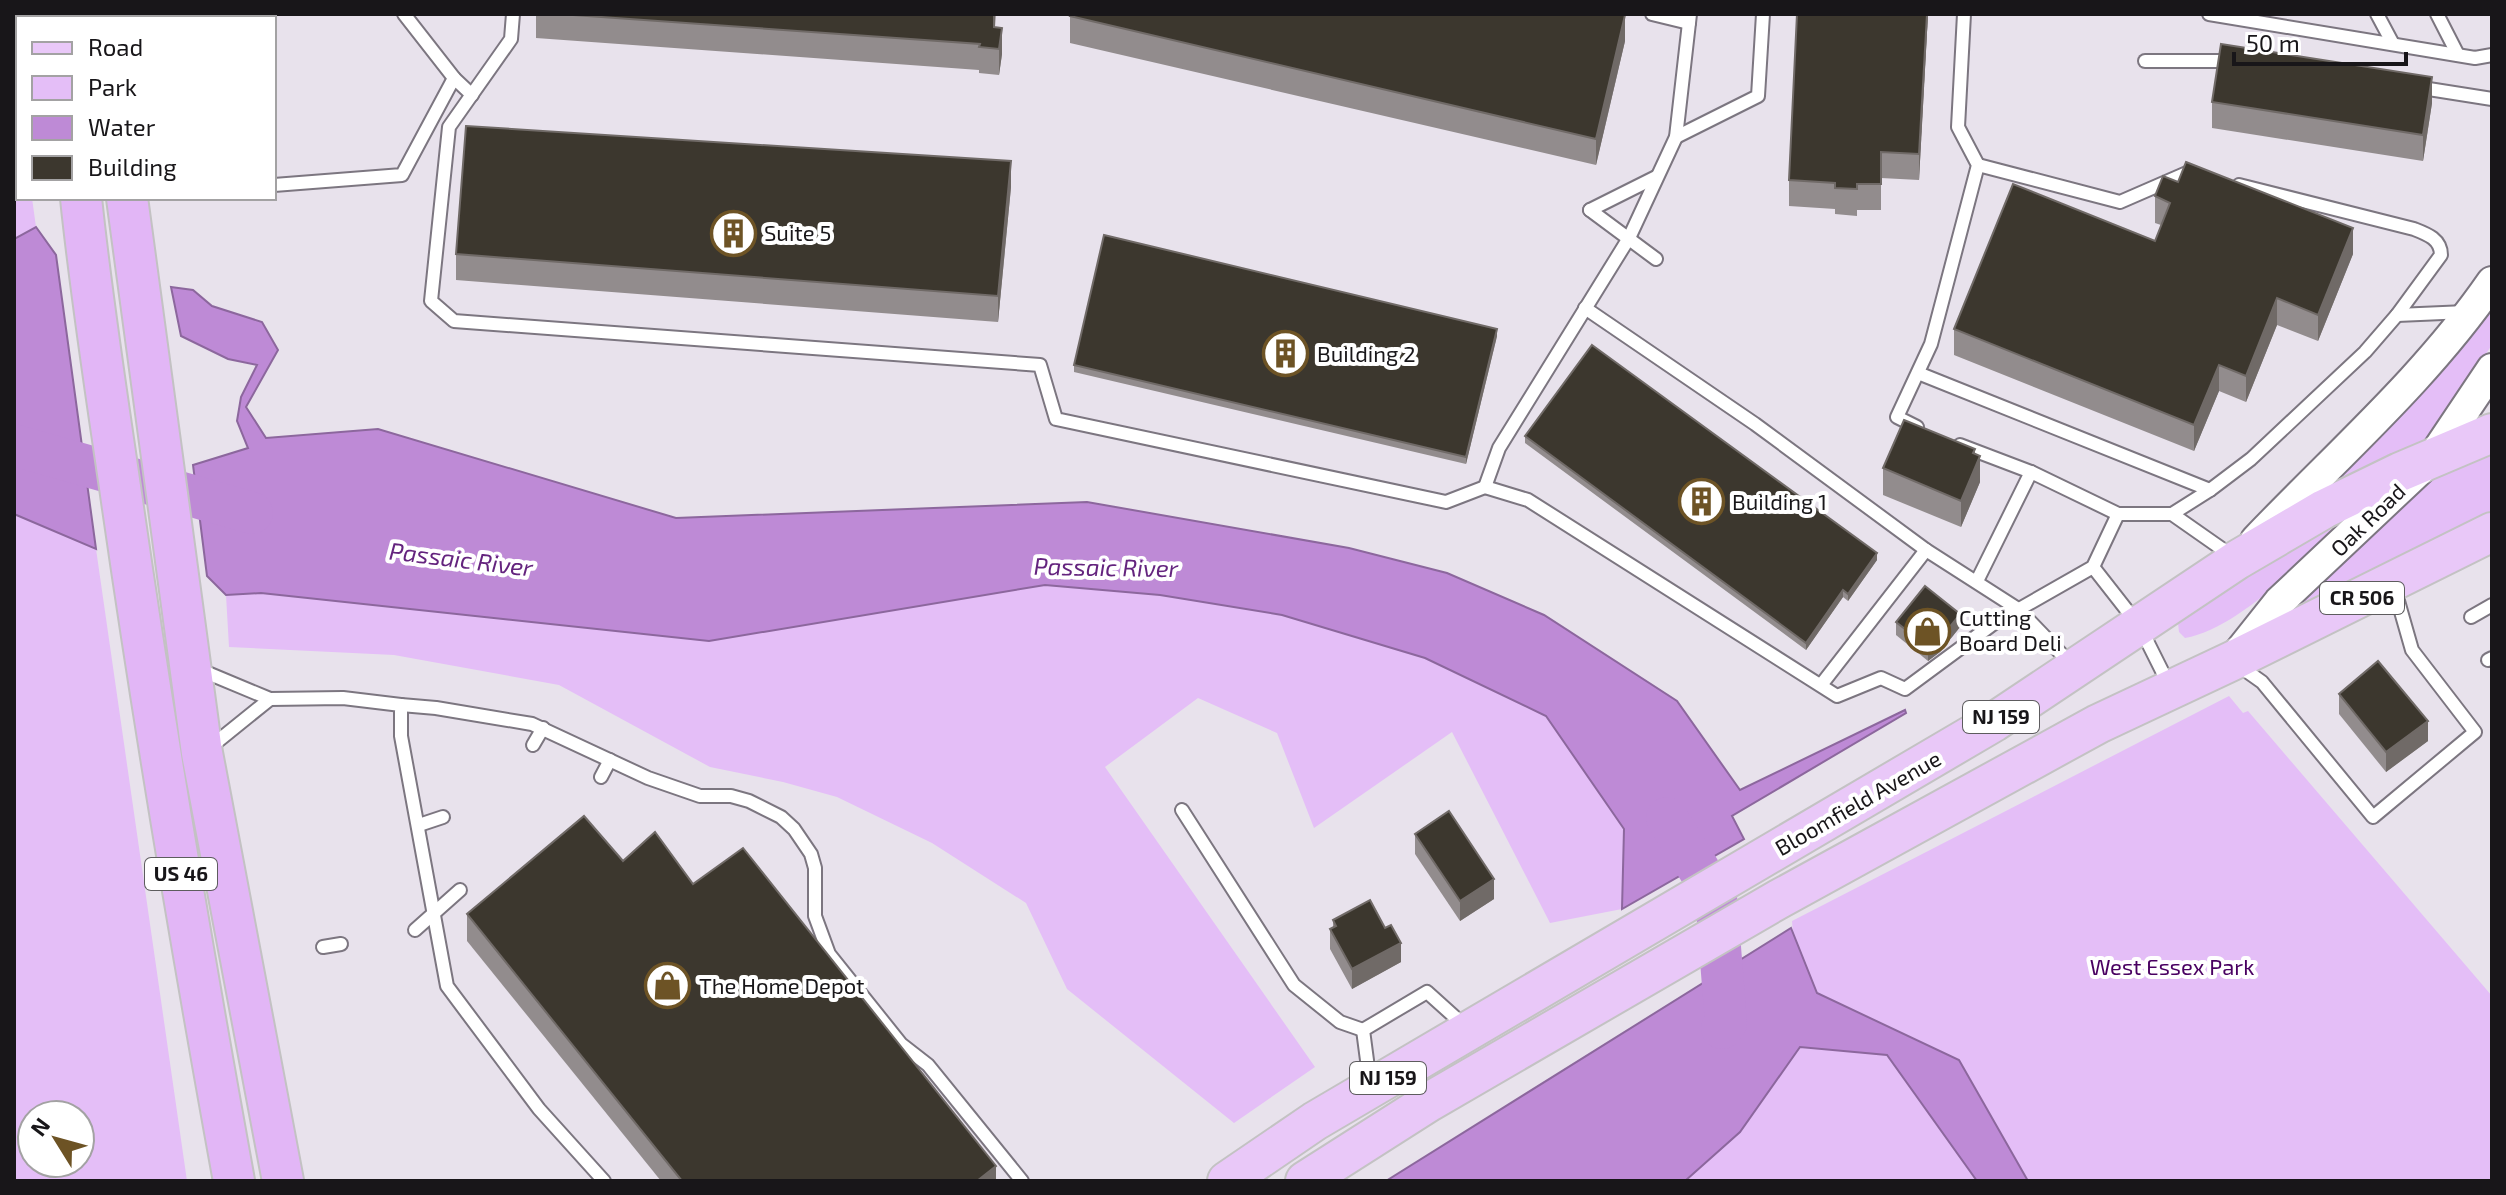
<svg xmlns="http://www.w3.org/2000/svg" width="2506" height="1195" viewBox="0 0 2506 1195" font-family="'Exo 2',sans-serif">
<style>
.green{fill:#e4bef7;fill-rule:evenodd}
.water{fill:#be8ad6;stroke:#8c679d;stroke-width:2}
.lines{fill:none;stroke-linecap:round;stroke-linejoin:round}
.river{stroke:#be8ad6;stroke-width:42}
.service-casing{stroke:#7c7680;stroke-width:16}
.tertiary-casing{stroke:#7c7680;stroke-width:34}
.primary-casing{stroke:#c3c2c3;stroke-width:42}
.trunk-casing{stroke:#c3c2c3;stroke-width:44}
.service{stroke:#fff;stroke-width:12}
.tertiary{stroke:#fff;stroke-width:30}
.primary{stroke:#e9c8f8;stroke-width:38}
.trunk{stroke:#e2b6f6;stroke-width:40}
.wall{fill:#928c8d}
.shaded-wall{fill:#706a67}
.building{fill:#3c372e;stroke:#706a67;stroke-width:2}
.labels{text-anchor:middle;stroke-width:8;stroke-linejoin:round;paint-order:stroke}
.shield{fill:#fff;stroke:#5d5c5e;stroke-width:2}
.shield-label{font-size:20px;font-weight:bold;fill:#181619}
.poi-label{font-size:22px;fill:#181619;stroke:#fff;text-anchor:start}
.street-label{font-size:22px;fill:#181619;stroke:#fff}
.park-label{font-size:22px;fill:#490061;stroke:#fff}
.water-label{font-size:24px;font-style:italic;fill:#64247e;stroke:#fff}
</style>
<rect width="100%" height="100%" fill="#e8e2ec"/>
<!-- green -->
<g class="green">
<polygon points="14,48 18,81 18,198 32,198 36,227 14,239"/>
<polygon points="2492,306 2492,345 2426,439 2325,490 2434,380"/>
<polygon points="2492,449 2492,516 2292,612 2429,475"/>
<path d="M14 514 96 549 187 1181H14ZM80 1115V1163H32V1115Z"/>
<path d="M2329 528 2334 533C2296 567 2236 629 2185 638L2179 632 2178 623 2185 614 2249 571Z"/>
<polygon points="1045,585 1160,595 1282,615 1425,658 1546,716 1624,830 1622,909 1550,923 1452,732 1314,828 1277,733 1198,698 1105,767 1315,1067 1234,1123 1067,989 1026,903 932,843 837,797 783,782 710,767 559,685 394,655 229,647 226,595 261,593 709,641"/>
<polygon points="2229,696 2243,713 2248,711 2492,996 2492,1181 1685,1181 1740,1132 1793,934 1792,921"/>
</g>
<!-- water -->
<g class="water">
<polygon points="36,227 56,255 96,549 14,514 14,239"/>
<polygon points="171,287 193,290 212,306 262,322 278,350 246,407 266,438 378,429 676,518 1087,502 1349,548 1447,573 1544,615 1677,701 1740,790 1905,710 1906,713 1732,816 1744,839 1622,909 1624,829 1546,716 1425,658 1282,615 1160,595 1045,585 709,641 261,593 226,595 207,576 193,465 248,448 237,421 241,397 257,365 228,359 181,336"/>
<polygon points="1791,928 1817,993 1959,1060 2028,1181 1977,1181 1887,1055 1800,1047 1740,1132 1685,1181 1386,1181"/>
</g>
<g class="lines">
<!-- river -->
<g class="river">
<polyline points="14,445 252,513"/>
<polyline points="1667,818 1716,897 1726,1023 1722,1028"/>
</g>
<defs>
<g id="service">
<polyline points="210,14 210,18"/>
<polyline points="404,14 454,78"/>
<path d="M513 14 511 39 449 127 431 301 454 321 1040 365 1056 419 1446 502 1485 487 1528 500 1837 696 1881 678 1905 689 1993 624 2093 567 2118 514H2172L2210 490 2251 459 2365 352 2397 315 2441 255C2441 239 2427 234 2414 229L2239 185"/>
<polyline points="1652,14 1689,23"/>
<polyline points="2209,14 2475,58 2492,55"/>
<polyline points="2377,14 2393,44"/>
<polyline points="2437,14 2458,55"/>
<polyline points="2145,61 2232,61"/>
<polyline points="2416,87 2492,99"/>
<polyline points="1676,137 1758,96 1763,14"/>
<polyline points="1978,165 2120,202 2189,172 2194,173"/>
<polyline points="274,185 402,175 454,78 472,95"/>
<polyline points="1590,210 1656,259"/>
<polyline points="1590,210 1656,177"/>
<polyline points="1585,308 1755,424 1926,550 2018,609 2072,665"/>
<polyline points="2397,315 2466,312"/>
<polyline points="1918,373 2210,490"/>
<polyline points="1917,427 1897,417 1931,344 1978,165 1958,127 1964,14"/>
<polyline points="1960,445 2031,472 2118,514"/>
<polyline points="1485,487 1499,448 1629,238 1676,137 1690,14"/>
<polyline points="2172,514 2232,556"/>
<polyline points="2093,567 2140,627 2169,685"/>
<polyline points="1977,581 2031,472"/>
<polyline points="2471,617 2492,605"/>
<polyline points="2488,660 2492,658"/>
<polyline points="2238,665 2262,682 2373,817 2475,732 2412,650 2394,587"/>
<polyline points="198,669 270,699 343,698 401,705 401,736 447,986 539,1109 604,1181"/>
<polyline points="1821,685 1926,550"/>
<polyline points="401,705 436,708 532,724 648,778 700,796 731,796 749,801 781,817 794,829 811,854 815,868 815,916 829,954 901,1044 928,1065 1022,1181"/>
<polyline points="533,745 543,728"/>
<polyline points="208,749 270,699"/>
<polyline points="601,777 610,760"/>
<polyline points="1182,810 1294,985 1340,1022 1363,1030"/>
<polyline points="419,825 443,817"/>
<polyline points="415,930 460,890"/>
<polyline points="323,947 341,944"/>
<polyline points="1370,1083 1363,1030 1427,992 1467,1028"/>
</g>
<g id="tertiary">
<path d="M2256 540C2337 455 2425 379 2492 282"/>
<polyline points="2236,656 2279,602 2433,457 2492,369"/>
</g>
<g id="primary">
<polyline points="1227,1181 1315,1121 1994,722 2237,560 2324,509 2400,472 2492,433"/>
<polyline points="1305,1181 1429,1102 1779,899 2098,724 2232,661 2492,532"/>
</g>
<g id="trunk">
<polyline points="63,14 63,18"/>
<polyline points="105,14 106,18"/>
<path d="M81 198C91 295 106 391 120 487 153 719 192 950 234 1181"/>
<polyline points="127,198 202,753 283,1181"/>
</g>
</defs>
<!-- service casing -->
<use href="#service" class="service-casing"/>
<!-- tertiary casing -->
<use href="#tertiary" class="tertiary-casing"/>
<!-- primary casing -->
<use href="#primary" class="primary-casing"/>
<!-- trunk casing -->
<use href="#trunk" class="trunk-casing"/>
<!-- service -->
<use href="#service" class="service"/>
<!-- tertiary -->
<use href="#tertiary" class="tertiary"/>
<!-- primary -->
<use href="#primary" class="primary"/>
<!-- trunk -->
<use href="#trunk" class="trunk"/>
</g>
<!-- wall -->
<g class="wall">
<polygon points="536,14 996,14 995,27 1002,54 999,75 979,73 979,70 536,38"/>
<polygon points="1797,14 1928,14 1919,180 1881,178 1881,210 1857,210 1857,216 1835,214 1835,209 1789,206 1789,180"/>
<polygon points="1070,16 1625,41 1596,165 1070,43"/>
<polygon points="2212,102 2432,103 2423,161 2212,128"/>
<polygon points="1011,187 998,322 456,280 456,254"/>
<polygon points="2155,196 2353,254 2318,341 2277,325 2246,402 2219,391 2194,451 1954,355 1954,329 2155,241 2161,225 2155,223"/>
<polygon points="1497,336 1466,464 1074,372 1074,365"/>
<polygon points="1525,436 1877,560 1848,601 1843,597 1806,650 1525,443"/>
<polygon points="1975,454 1980,482 1961,527 1883,495 1883,468"/>
<polygon points="1896,622 1960,627 1940,652 1928,661 1896,635"/>
<polygon points="2339,694 2428,741 2386,772 2339,714"/>
<polygon points="1415,834 1494,899 1460,921 1415,854"/>
<polygon points="623,861 693,884 996,1181 661,1181 467,941 467,914"/>
<polygon points="1333,920 1401,962 1352,989 1330,949 1330,929 1333,927"/>
</g>
<!-- shaded-wall -->
<g class="shaded-wall">
<polygon points="1927,14 1928,14 1919,180 1919,154"/>
<polygon points="1625,15 1625,41 1596,165 1596,139"/>
<polygon points="1002,28 1002,54 999,75 999,49"/>
<polygon points="2432,77 2432,103 2423,161 2423,135"/>
<polygon points="1011,161 1011,187 998,322 998,296"/>
<polygon points="2353,228 2353,254 2318,341 2318,315"/>
<polygon points="2277,298 2277,325 2246,402 2246,376"/>
<polygon points="1497,329 1497,336 1466,464 1466,457"/>
<polygon points="2219,365 2219,391 2194,451 2194,425"/>
<polygon points="1975,449 1975,469 1980,456 1980,482 1961,527 1961,501"/>
<polygon points="1877,553 1877,560 1848,601 1848,594"/>
<polygon points="1843,590 1843,597 1806,650 1806,643"/>
<polygon points="1960,614 1960,627 1940,652 1928,661 1928,647"/>
<polygon points="2428,721 2428,741 2386,772 2386,752"/>
<polygon points="1494,879 1494,899 1460,921 1460,901"/>
<polygon points="1401,943 1401,962 1352,989 1352,969"/>
<polygon points="996,1166 996,1181 977,1181"/>
</g>
<!-- building -->
<g class="building">
<polygon points="559,14 994,14 994,27 1002,28 999,49 979,47 980,44"/>
<polygon points="1071,14 1620,14 1625,15 1596,139 1070,16"/>
<polygon points="1797,14 1927,14 1919,154 1881,152 1881,184 1857,184 1857,189 1835,188 1835,183 1789,180"/>
<polygon points="2221,44 2432,77 2423,135 2212,102"/>
<polygon points="466,126 1011,161 998,296 456,254"/>
<polygon points="2186,162 2353,228 2318,315 2277,298 2246,376 2219,365 2194,425 1954,329 2013,184 2155,241 2170,203 2155,196 2163,176 2178,182"/>
<polygon points="1104,235 1497,329 1466,457 1074,365"/>
<polygon points="1592,345 1877,553 1848,594 1843,590 1806,643 1525,436"/>
<polygon points="1904,420 1975,449 1973,453 1980,456 1961,501 1883,468"/>
<polygon points="1925,586 1960,614 1940,639 1928,647 1896,622"/>
<polygon points="2378,661 2428,721 2386,752 2339,694"/>
<polygon points="1449,811 1494,879 1460,901 1415,834"/>
<polygon points="584,816 623,861 655,832 693,884 743,848 996,1166 977,1181 682,1181 467,914"/>
<polygon points="1370,900 1385,928 1391,925 1401,943 1352,969 1330,929 1336,926 1333,920"/>
</g>
<!-- icons -->
<defs>
<symbol id="building-ring" viewBox="-11 -11 22 22"><circle r="9.5" fill="#fff" stroke="#6d5325" stroke-width="1.5"/><path d="M-4-6H4V6H1V3H-1V6H-4ZM-2.5-4.3h1.7v1.8h-1.7ZM.8-4.3h1.7v1.8H.8ZM-2.5-1h1.7V.8h-1.7ZM.8-1h1.7V.8H.8Z" fill="#6d5325"/></symbol>
<symbol id="shop-ring" viewBox="-11 -11 22 22"><circle r="9.5" fill="#fff" stroke="#6d5325" stroke-width="1.5"/><path d="M-5-2.5h2.3a2.7 3.5 0 0 1 5.4 0H5L5.5 6h-11ZM-1.5-2.5h3a1.5 2.3 0 0 0-3 0Z" fill="#6d5325"/></symbol>
</defs>
<g fill-rule="evenodd">
<use href="#building-ring" x="708" y="208" width="51" height="51"/>
<use href="#building-ring" x="1260" y="328" width="51" height="51"/>
<use href="#building-ring" x="1676" y="476" width="51" height="51"/>
<use href="#shop-ring" x="1902" y="606" width="51" height="51"/>
<use href="#shop-ring" x="642" y="960" width="51" height="51"/>
</g>
<g class="labels">
<!-- shield labels -->
<g class="shield">
<rect x="2320" y="582" width="84" height="32" rx="6"/>
<rect x="1963" y="701" width="76" height="32" rx="6"/>
<rect x="145" y="858" width="72" height="32" rx="6"/>
<rect x="1350" y="1062" width="76" height="32" rx="6"/>
</g>
<g class="shield-label">
<text x="2362" y="605">CR 506</text>
<text x="2001" y="724">NJ 159</text>
<text x="181" y="881">US 46</text>
<text x="1388" y="1085">NJ 159</text>
</g>
<!-- poi labels -->
<g class="poi-label">
<text x="764" y="241">Suite 5</text>
<text x="1317" y="362">Building 2</text>
<text x="1732" y="510">Building 1</text>
<text x="1959" y="626">Cutting<tspan x="1959" dy="25">Board Deli</tspan></text>
<text x="699" y="994">The Home Depot</text>
</g>
<!-- street labels -->
<g class="street-label">
<text transform="translate(2368 520) rotate(-44)" y="8">Oak Road</text>
<text transform="translate(1858 803) rotate(-30)" y="8">Bloomfield Avenue</text>
</g>
<!-- park labels -->
<g class="park-label">
<text x="2172" y="975">West Essex Park</text>
</g>
<!-- water labels -->
<g class="water-label">
<text transform="translate(461 560) rotate(7)" y="8">Passaic River</text>
<text transform="translate(1106 568) rotate(1)" y="8">Passaic River</text>
</g>
</g>
<!-- border -->
<rect width="2506" height="1195" fill="none" stroke="#181619" stroke-width="32"/>
<!-- legend -->
<rect x="16" y="16" width="260" height="184" fill="#ffffff" stroke="#a3a2a3" stroke-width="2"/>
<rect x="32" y="42" width="40" height="12" fill="#e9c8f8" stroke="#a3a2a3" stroke-width="2"/>
<text x="88" y="56" font-size="24" fill="#181619">Road</text>
<rect x="32" y="76" width="40" height="24" fill="#e4bef7" stroke="#a3a2a3" stroke-width="2"/>
<text x="88" y="96" font-size="24" fill="#181619">Park</text>
<rect x="32" y="116" width="40" height="24" fill="#be8ad6" stroke="#a3a2a3" stroke-width="2"/>
<text x="88" y="136" font-size="24" fill="#181619">Water</text>
<rect x="32" y="156" width="40" height="24" fill="#3c372e" stroke="#a3a2a3" stroke-width="2"/>
<text x="88" y="176" font-size="24" fill="#181619">Building</text>
<!-- north arrow -->
<g transform="translate(56 1139) rotate(307)"><circle r="38" fill="#ffffff" stroke="#a3a2a3" stroke-width="2"/>
<path d="M0-6L14 30L0 20L-14 30Z" fill="#6d5325"/>
<text y="-12" font-size="22" font-weight="bold" text-anchor="middle" fill="#181619">N</text>
</g>
<!-- scale -->
<path d="M2234 52v12h172v-12" fill="none" stroke="#181619" stroke-width="4"/>
<text x="2246" y="52" font-size="24" fill="#181619" stroke="#ffffff" stroke-width="6" paint-order="stroke">50 m</text>
</svg>
